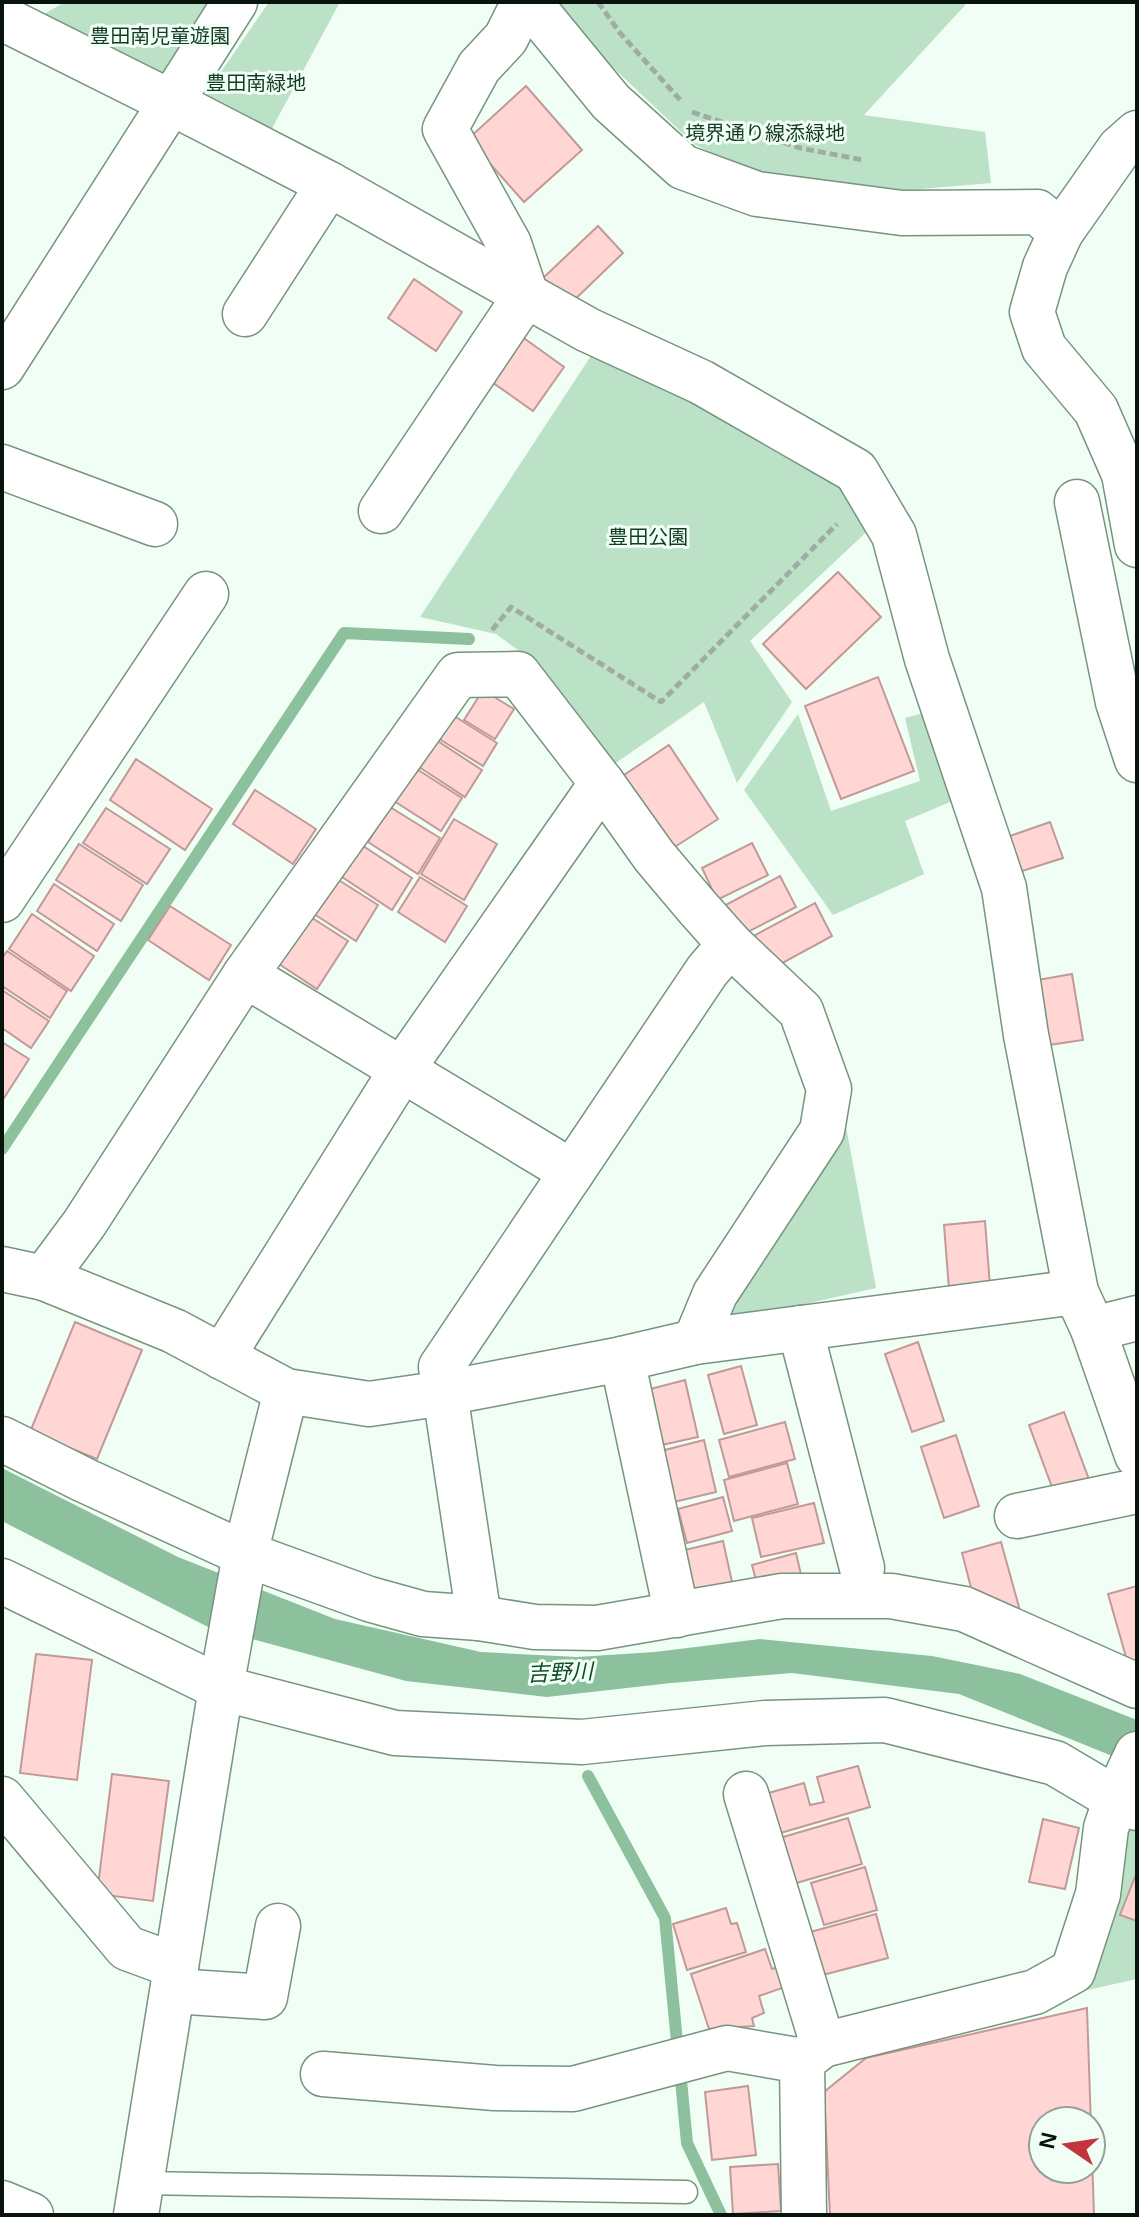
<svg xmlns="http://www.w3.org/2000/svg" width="1139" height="2217" viewBox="0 0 1139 2217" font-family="Helvetica,'Noto Sans JP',sans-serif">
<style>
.green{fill:#bbe1c6}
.water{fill:#8dc09c}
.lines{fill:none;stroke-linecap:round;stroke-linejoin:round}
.stream{stroke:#8dc09c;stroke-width:12}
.building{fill:#ffd6d3;stroke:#c19a98;stroke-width:2;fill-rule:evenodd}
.service-casing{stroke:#76947e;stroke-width:25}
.minor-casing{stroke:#76947e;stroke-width:47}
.path{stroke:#a0aca3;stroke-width:5;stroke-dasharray:8 4;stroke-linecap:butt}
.service{stroke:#fff;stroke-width:22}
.minor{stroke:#fff;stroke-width:44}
.labels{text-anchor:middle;stroke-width:6;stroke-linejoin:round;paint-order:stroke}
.park-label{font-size:20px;fill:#143b23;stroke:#f1fef5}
.water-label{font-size:22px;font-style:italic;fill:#0e4b29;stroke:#f1fef5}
</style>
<rect width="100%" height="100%" fill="#f1fef5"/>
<!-- green -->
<g class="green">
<polygon points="65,2 221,2 172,82 44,14"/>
<polygon points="269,2 340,2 269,134 203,98"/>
<polygon points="555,2 968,2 864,115 985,132 991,183 875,193 743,170 694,144 606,61"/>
<polygon points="600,342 848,484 874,525 750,641 792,702 737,783 704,702 610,767 534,662 496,634 420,617"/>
<polygon points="927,712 955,800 905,821 924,874 833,915 744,790 798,714 831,811 920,781 905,718"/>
<polygon points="845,1121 876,1288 721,1323"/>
<polygon points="1122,1819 1137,1827 1137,1979 1083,1991"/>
</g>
<!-- water -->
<polygon class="water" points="2,1468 178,1557 335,1619 481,1652 577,1657 655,1652 760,1639 932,1656 1020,1674 1137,1720 1137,1766 959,1694 792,1673 671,1683 547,1697 406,1681 208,1627 2,1521"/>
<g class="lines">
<!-- stream -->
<g class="stream">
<polyline points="2,1149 344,633 469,639"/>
<polyline points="588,1776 665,1918 678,2052"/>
<polyline points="680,2070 687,2143 721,2215"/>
</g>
</g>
<!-- building -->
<g class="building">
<polygon points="526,86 582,150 524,202 468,139"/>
<polygon points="598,226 623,253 568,306 542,279"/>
<polygon points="414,279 462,312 436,351 388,318"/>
<polygon points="521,336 564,367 533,411 489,380"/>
<polygon points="838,572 881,617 806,689 763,644"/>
<polygon points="878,677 914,771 841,799 805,706"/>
<polygon points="483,690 514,709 495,739 464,720"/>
<polygon points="451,714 497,743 483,766 436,737"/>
<polygon points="433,738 482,770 465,797 416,765"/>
<polygon points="669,745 718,819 667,852 618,779"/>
<polygon points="136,759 212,809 185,850 110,800"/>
<polygon points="415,768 462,798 441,831 394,801"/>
<polygon points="255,790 316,829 293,864 233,824"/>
<polygon points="390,807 440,838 418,874 368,842"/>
<polygon points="106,808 170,849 147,884 83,843"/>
<polygon points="454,819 497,844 464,900 421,874"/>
<polygon points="1050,822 1063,858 1016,873 1004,838"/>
<polygon points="752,843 768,875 717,900 702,868"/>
<polygon points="79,844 143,885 121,921 56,880"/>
<polygon points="360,844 412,878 392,910 339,875"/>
<polygon points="780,876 796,907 736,938 720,908"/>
<polygon points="420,877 467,906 445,942 398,912"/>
<polygon points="337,879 378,905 356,941 314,914"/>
<polygon points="54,884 114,924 97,951 37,911"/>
<polygon points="815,903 832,936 766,972 748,939"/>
<polygon points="170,906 231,945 209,980 148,940"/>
<polygon points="32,914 94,956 71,991 9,949"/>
<polygon points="306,914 348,941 317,989 276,962"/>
<polygon points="7,951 67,991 50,1018 2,986 2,958"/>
<polygon points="1072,974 1083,1040 1042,1046 1032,981"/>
<polygon points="2,990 49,1021 31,1048 2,1028"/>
<polygon points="2,1042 29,1059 2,1101"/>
<polygon points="985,1221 990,1286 949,1289 944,1225"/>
<polygon points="75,1322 142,1350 97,1459 30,1432"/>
<polygon points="918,1342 944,1421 912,1432 885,1354"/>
<polygon points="741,1366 757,1425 724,1434 708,1375"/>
<polygon points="685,1380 698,1437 648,1448 635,1393"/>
<polygon points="1064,1412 1091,1485 1056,1498 1029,1425"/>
<polygon points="785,1422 795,1459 729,1477 719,1440"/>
<polygon points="956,1435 979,1506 944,1518 921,1447"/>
<polygon points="704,1440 716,1492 661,1505 649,1454"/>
<polygon points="787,1463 798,1504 734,1521 724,1480"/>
<polygon points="723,1497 732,1531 687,1543 678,1509"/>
<polygon points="814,1503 824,1543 761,1557 752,1518"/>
<polygon points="723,1541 734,1591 687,1602 676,1552"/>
<polygon points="1001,1542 1022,1618 975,1603 962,1553"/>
<polygon points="796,1553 802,1579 759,1592 752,1565"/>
<polygon points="1137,1586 1137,1661 1128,1664 1108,1594"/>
<polygon points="36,1654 92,1660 77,1780 20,1773"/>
<polygon points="858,1766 870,1807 777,1834 765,1794 804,1783 810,1805 824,1802 817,1777"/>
<polygon points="112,1774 169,1781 153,1901 97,1894"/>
<polygon points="848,1818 862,1864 786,1886 773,1840"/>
<polygon points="1043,1819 1079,1828 1065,1889 1029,1882"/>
<polygon points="865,1867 877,1910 824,1925 811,1883"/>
<polygon points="1137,1872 1137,1921 1120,1915"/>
<polygon points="726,1908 731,1924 737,1923 746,1952 687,1970 673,1924"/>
<polygon points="876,1914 888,1958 815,1977 803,1934"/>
<polygon points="765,1949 772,1969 784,1965 791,1985 759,1996 764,2013 752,2018 754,2026 709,2029 691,1974"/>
<path d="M1087 2008 1094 2215H830L824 2092 866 2058ZM1043 2121H1091V2169H1043Z"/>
<polygon points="748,2086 756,2155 712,2160 705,2092"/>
<polygon points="778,2164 781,2211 733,2214 730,2167"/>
</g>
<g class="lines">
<defs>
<polyline id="service" points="142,2183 686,2192"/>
<g id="minor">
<polyline points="529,2 611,102 683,167 757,194 902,213 1037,212 1061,232"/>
<polyline points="2,18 172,103 329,184 588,330 701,382 856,471 894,535 927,659 1004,888 1026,1035 1076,1292 1093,1329 1137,1455"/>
<polyline points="1137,133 1120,148 1061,232 1045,267 1032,312 1044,348 1096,410 1124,474 1137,545"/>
<polyline points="245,314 329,184"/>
<polyline points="2,367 235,2"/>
<polyline points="2,467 155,524"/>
<polyline points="1077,502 1118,702 1137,760"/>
<polyline points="381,511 526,295 509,244 445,129 479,67 506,38 524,2"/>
<polyline points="2,900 206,594"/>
<polyline points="245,975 572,1172"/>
<polyline points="2,1269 44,1278 174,1331 286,1391 369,1404 445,1393 622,1359 695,1342 1076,1292"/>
<polyline points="44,1278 84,1224 245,975 458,675 518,674 602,783 654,856 697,907 730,944 801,1011 829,1089 822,1131 715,1294 695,1342"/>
<polyline points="800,1328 862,1568"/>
<polyline points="1093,1329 1137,1318"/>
<polyline points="222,1357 403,1068 602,783"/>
<polyline points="622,1359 677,1615"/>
<polyline points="2,1439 84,1480 245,1554 369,1599 423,1614 479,1618 535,1627 597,1628 782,1596 891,1596 964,1609 1137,1686"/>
<polyline points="1017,1516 1137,1491"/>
<polyline points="2,1581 221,1688 395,1733 582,1742 765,1723 885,1720 1055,1763 1116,1799 1137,1808"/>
<polyline points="479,1618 441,1367 707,971 730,944"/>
<polyline points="746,1794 823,2045"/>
<polyline points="2,1799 127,1948 176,1966"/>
<polyline points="173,1991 265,1997 278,1926"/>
<polyline points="323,2074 495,2088 573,2089 727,2048 802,2061"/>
<polyline points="2,2203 31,2215"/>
<polyline points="136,2215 221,1688 245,1554 286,1391"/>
<polyline points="804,2215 802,2061 823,2045 1035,1992 1073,1971 1098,1894 1106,1828 1116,1799 1137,1754"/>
</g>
</defs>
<!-- service casing -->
<use href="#service" class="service-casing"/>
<!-- minor casing -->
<use href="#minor" class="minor-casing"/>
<!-- path -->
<g class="path">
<polyline points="598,2 620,33 682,102"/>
<polyline points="692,112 800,148 863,160"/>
<polyline points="492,630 511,607 661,702 837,524"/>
</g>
<!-- service -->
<use href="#service" class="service"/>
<!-- minor -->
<use href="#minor" class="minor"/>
</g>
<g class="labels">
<!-- park labels -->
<g class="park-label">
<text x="160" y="43">豊田南児童遊園</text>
<text x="256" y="90">豊田南緑地</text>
<text x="765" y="140">境界通り線添緑地</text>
<text x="648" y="544">豊田公園</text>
</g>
<!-- water labels -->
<g class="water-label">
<text transform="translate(560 1672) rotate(-2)" y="8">吉野川</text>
</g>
</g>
<!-- border -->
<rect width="1139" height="2217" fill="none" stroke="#08130b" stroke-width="8"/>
<!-- north arrow -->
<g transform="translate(1067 2145) rotate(283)"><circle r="38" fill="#f1fef5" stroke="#94a097" stroke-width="2"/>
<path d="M0-6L14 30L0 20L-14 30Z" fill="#c3343c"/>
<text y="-12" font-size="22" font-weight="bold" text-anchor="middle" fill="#08130b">N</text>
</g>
</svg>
